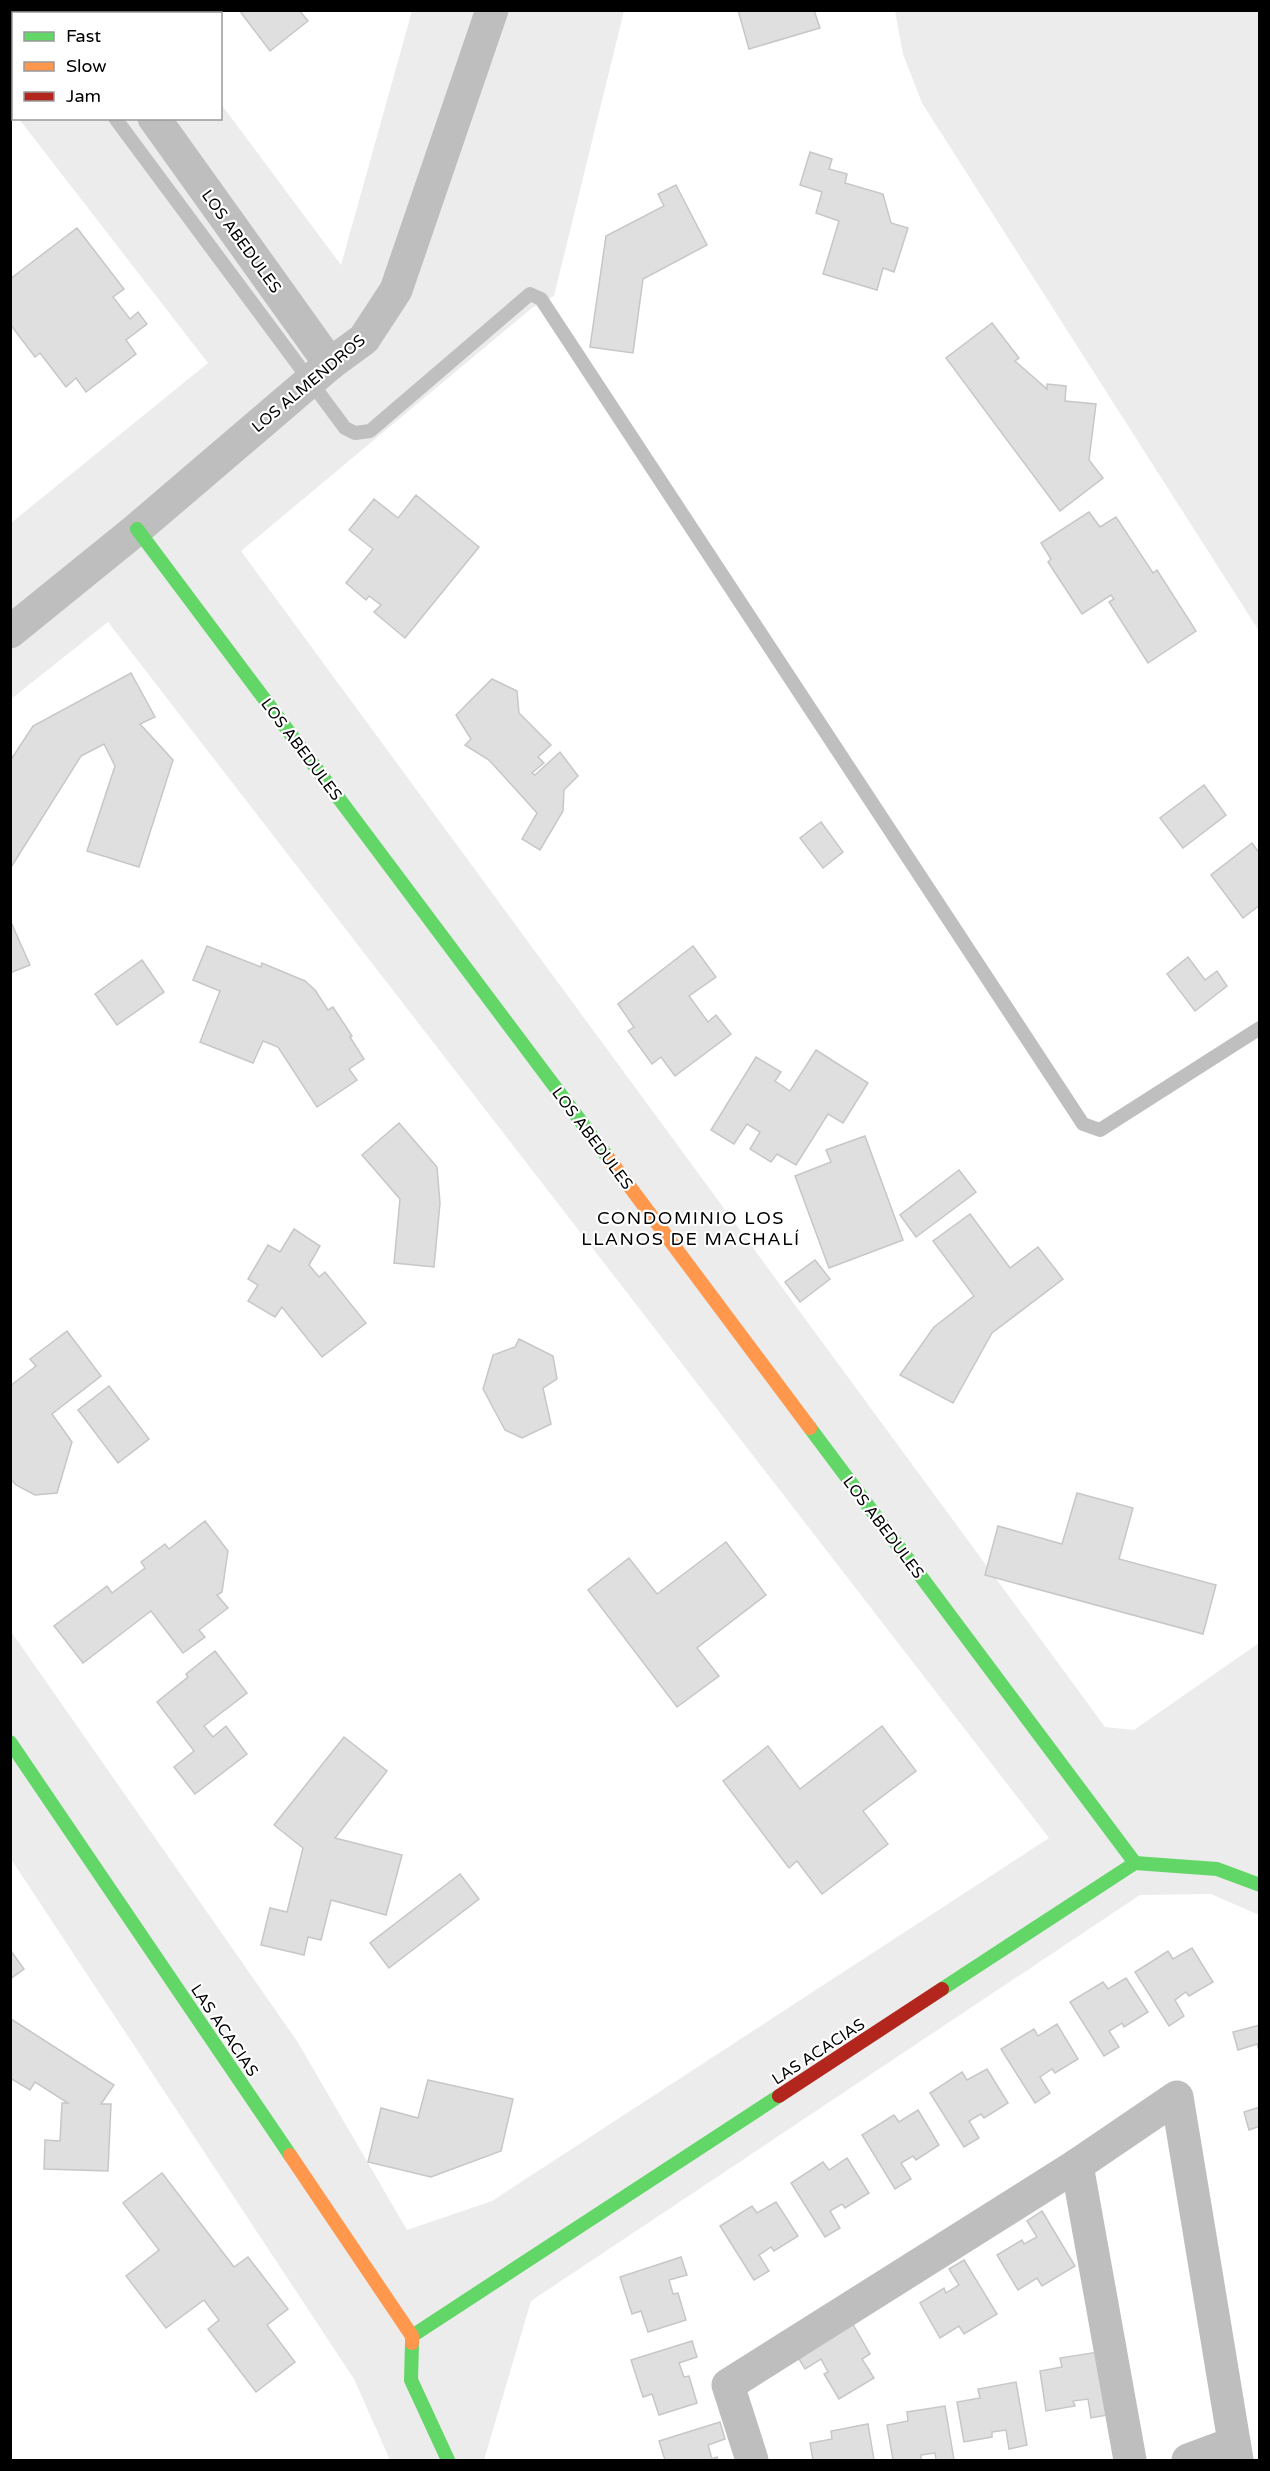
<svg xmlns="http://www.w3.org/2000/svg" width="1270" height="2471" viewBox="0 0 1270 2471" font-family="'Varela Round',sans-serif">
<style>
.green{fill:#ececec}
.lines{fill:none;stroke-linecap:round;stroke-linejoin:round}
.stream{stroke:#bfbfbf;stroke-width:14}
.building{fill:#dfdfdf;stroke:#c7c7c7;stroke-width:1.5}
.street{stroke:#bebebe;stroke-width:33}
.fast{stroke:#63d668;stroke-width:14}
.slow{stroke:#ff974d;stroke-width:14}
.jam{stroke:#b3261e;stroke-width:14}
.labels{text-anchor:middle;stroke-width:4.5;stroke-linejoin:round;paint-order:stroke}
.street-label{font-size:16px;fill:#000;stroke:#fff}
.neighbourhood-label{font-size:18px;letter-spacing:1.5px;fill:#000;stroke:#fff}
</style>
<rect width="100%" height="100%" fill="#fff"/>
<!-- green -->
<g class="green">
<polygon points="412,11 624,11 554,296 532,308 241,551 1105,1727 1134,1730 1259,1643 1259,1915 1211,1894 1140,1895 531,2301 484,2460 390,2460 354,2379 11,1859 10,1630 297,2041 407,2230 492,2201 1049,1838 108,622 11,699 11,523 208,363 19,119 220,118 221,104 341,265"/>
<polygon points="895,11 1259,11 1259,631 922,103 903,54"/>
</g>
<g class="lines">
<!-- stream -->
<g class="stream">
<polyline points="35,10 37,14"/>
<polyline points="115,118 345,428 355,433 370,431 530,294 541,299 1083,1124 1100,1130 1260,1028"/>
</g>
</g>
<!-- building -->
<g class="building">
<polygon points="239,10 299,10 308,21 270,51"/>
<polygon points="738,10 814,10 820,28 749,49"/>
<polygon points="810,152 832,159 829,169 847,174 845,183 883,194 891,223 908,228 894,272 883,268 877,290 823,274 839,221 816,213 822,192 800,185"/>
<polygon points="676,185 707,245 643,279 633,353 590,347 606,236 664,206 658,194"/>
<polygon points="77,228 124,289 113,297 130,319 138,312 147,324 126,340 136,354 86,392 76,378 66,387 40,353 35,357 10,324 10,279"/>
<polygon points="992,323 1019,358 1015,361 1047,389 1047,384 1066,386 1065,401 1096,404 1089,460 1103,478 1060,511 946,358"/>
<polygon points="416,495 479,547 405,638 374,612 381,605 369,596 366,600 346,583 373,549 349,530 374,499 398,518"/>
<polygon points="1089,512 1100,527 1116,517 1153,573 1157,570 1196,631 1148,663 1109,602 1114,599 1111,595 1082,614 1048,562 1051,559 1041,543"/>
<polygon points="131,673 155,717 140,724 173,760 139,867 87,851 115,766 104,744 81,756 10,869 10,761 33,726"/>
<polygon points="492,679 517,691 519,713 551,745 538,757 544,763 532,773 535,775 560,752 578,776 564,790 563,811 540,850 522,839 537,813 489,760 465,745 471,739 456,715"/>
<polygon points="1204,785 1226,815 1183,848 1160,818"/>
<polygon points="821,822 843,852 823,868 800,838"/>
<polygon points="1252,843 1260,854 1260,905 1243,918 1211,875"/>
<polygon points="10,920 30,965 10,973"/>
<polygon points="207,946 261,967 262,963 305,981 315,990 328,1010 333,1007 352,1036 350,1037 364,1059 349,1069 357,1080 317,1107 278,1047 263,1041 253,1063 200,1042 220,991 193,980"/>
<polygon points="693,946 716,977 689,996 708,1022 716,1015 731,1034 675,1076 661,1057 652,1064 628,1031 634,1027 618,1004"/>
<polygon points="1188,957 1205,980 1217,971 1227,986 1195,1011 1167,974"/>
<polygon points="142,960 164,992 117,1025 95,994"/>
<polygon points="816,1050 868,1083 843,1123 828,1114 796,1165 777,1154 771,1162 750,1149 760,1132 747,1124 734,1144 711,1130 756,1057 781,1072 775,1081 790,1091"/>
<polygon points="399,1123 437,1167 440,1203 434,1267 394,1263 400,1199 362,1155"/>
<polygon points="865,1136 903,1240 829,1268 795,1176 831,1162 826,1150"/>
<polygon points="959,1170 976,1192 916,1237 900,1215"/>
<polygon points="970,1214 1010,1268 1038,1247 1063,1279 992,1333 953,1403 900,1375 934,1327 974,1296 933,1241"/>
<polygon points="294,1229 320,1246 309,1265 319,1277 325,1272 366,1323 322,1357 282,1307 275,1317 248,1301 258,1285 248,1279 268,1245 280,1252"/>
<polygon points="815,1260 830,1279 800,1302 785,1282"/>
<polygon points="67,1331 101,1376 52,1414 72,1442 57,1493 35,1495 16,1485 10,1478 10,1386 36,1366 30,1359"/>
<polygon points="519,1339 553,1356 557,1379 543,1388 551,1424 522,1438 505,1430 483,1389 493,1355 515,1347"/>
<polygon points="109,1386 149,1439 118,1463 78,1410"/>
<polygon points="1077,1493 1133,1508 1119,1559 1216,1585 1203,1634 985,1575 998,1526 1062,1544"/>
<polygon points="205,1521 228,1551 222,1592 217,1595 228,1608 199,1630 205,1637 183,1653 151,1611 83,1663 54,1626 107,1586 112,1593 145,1568 141,1562 165,1544 169,1549"/>
<polygon points="726,1542 766,1595 697,1648 719,1676 677,1707 588,1590 629,1558 657,1594"/>
<polygon points="215,1651 247,1693 204,1726 213,1737 226,1726 247,1754 195,1794 174,1767 194,1751 157,1702 188,1677 186,1674"/>
<polygon points="882,1726 916,1771 863,1811 888,1844 822,1894 797,1861 789,1868 723,1781 768,1746 800,1789"/>
<polygon points="344,1737 387,1771 335,1838 402,1855 386,1915 331,1900 321,1940 308,1937 304,1955 261,1945 270,1908 287,1912 303,1848 274,1825"/>
<polygon points="460,1874 479,1899 389,1968 370,1943"/>
<polygon points="1192,1948 1213,1982 1189,1996 1186,1992 1175,2000 1184,2016 1169,2026 1135,1972 1168,1951 1173,1959"/>
<polygon points="11,1951 24,1969 10,1979 10,1951"/>
<polygon points="1126,1978 1148,2012 1124,2027 1122,2023 1109,2031 1119,2047 1104,2056 1070,2002 1103,1982 1108,1989"/>
<polygon points="11,2019 114,2085 101,2104 111,2104 108,2171 44,2169 45,2140 60,2141 62,2103 68,2103 35,2082 30,2090 10,2078"/>
<polygon points="1057,2024 1078,2059 1055,2073 1052,2069 1040,2077 1050,2093 1035,2103 1001,2049 1034,2029 1038,2036"/>
<polygon points="1260,2025 1260,2054 1257,2044 1238,2050 1233,2032"/>
<polygon points="987,2069 1008,2103 984,2118 981,2114 969,2121 979,2138 964,2147 930,2093 962,2072 967,2080"/>
<polygon points="428,2080 513,2099 501,2151 431,2177 368,2162 381,2108 418,2118"/>
<polygon points="1260,2107 1260,2126 1249,2130 1244,2112"/>
<polygon points="918,2110 939,2145 916,2160 913,2156 901,2163 911,2179 895,2189 862,2135 894,2115 899,2122"/>
<polygon points="847,2158 869,2193 845,2208 842,2204 830,2211 840,2228 825,2237 791,2183 823,2162 829,2170"/>
<polygon points="162,2173 234,2267 248,2257 288,2309 267,2325 295,2362 256,2392 208,2329 219,2320 204,2300 166,2328 126,2276 159,2250 123,2203"/>
<polygon points="776,2202 798,2236 774,2251 771,2247 759,2255 769,2271 754,2280 720,2226 752,2206 757,2213"/>
<polygon points="1042,2211 1075,2266 1042,2286 1037,2278 1018,2290 997,2255 1022,2240 1024,2244 1037,2237 1027,2221"/>
<polygon points="681,2257 687,2275 669,2280 673,2294 678,2293 686,2320 648,2332 641,2311 632,2314 620,2277"/>
<polygon points="964,2260 997,2314 964,2334 959,2326 940,2338 920,2303 944,2288 946,2293 959,2285 949,2269"/>
<polygon points="851,2321 870,2354 862,2359 874,2378 839,2399 824,2374 828,2372 821,2359 805,2369 796,2354"/>
<polygon points="692,2341 697,2357 679,2363 684,2377 689,2376 697,2403 659,2415 652,2394 643,2397 631,2360"/>
<polygon points="1098,2352 1108,2415 1091,2418 1088,2399 1073,2401 1075,2406 1046,2411 1040,2371 1062,2367 1060,2358"/>
<polygon points="1016,2382 1027,2445 1009,2449 1006,2430 992,2432 992,2437 964,2442 957,2402 980,2398 978,2389"/>
<polygon points="945,2406 954,2460 936,2460 935,2453 921,2455 921,2460 893,2460 887,2425 908,2421 907,2412"/>
<polygon points="720,2422 725,2439 708,2445 712,2459 717,2457 718,2460 665,2460 659,2441"/>
<polygon points="868,2424 874,2460 813,2460 810,2443 832,2439 831,2431"/>
</g>
<g class="lines">
<!-- street -->
<g class="street">
<polyline points="77,10 79,14"/>
<polyline points="154,118 330,364"/>
<polyline points="10,632 137,529 330,364 364,339 396,290 492,10"/>
<polyline points="752,2460 728,2385 1077,2165"/>
<polyline points="1130,2460 1077,2165 1177,2097 1237,2460"/>
<polyline points="1188,2460 1234,2443"/>
</g>
<!-- fast -->
<g class="fast">
<polyline points="137,529 609,1159"/>
<polyline points="810,1428 1135,1863"/>
<polyline points="10,1742 290,2155"/>
<polyline points="942,1989 1135,1863 1217,1869 1260,1885"/>
<polyline points="412,2336 779,2096"/>
<polyline points="412,2343 411,2380 448,2460"/>
</g>
<!-- slow -->
<g class="slow">
<polyline points="609,1159 810,1428"/>
<polyline points="290,2155 412,2336 412,2343"/>
</g>
<!-- jam -->
<polyline class="jam" points="779,2096 942,1989"/>
</g>
<g class="labels">
<!-- street labels -->
<g class="street-label">
<text transform="translate(242 241) rotate(54)" y="6">LOS ABEDULES</text>
<text transform="translate(308 383) rotate(-40)" y="6">LOS ALMENDROS</text>
<text transform="translate(302 749) rotate(53)" y="6">LOS ABEDULES</text>
<text transform="translate(593 1138) rotate(53)" y="6">LOS ABEDULES</text>
<text transform="translate(884 1527) rotate(53)" y="6">LOS ABEDULES</text>
<text transform="translate(225 2030) rotate(56)" y="6">LAS ACACIAS</text>
<text transform="translate(818 2051) rotate(-33)" y="6">LAS ACACIAS</text>
</g>
<!-- neighbourhood labels -->
<g class="neighbourhood-label">
<text x="691" y="1224">CONDOMINIO LOS<tspan x="691" dy="21">LLANOS DE MACHALÍ</tspan></text>
</g>
</g>
<!-- border -->
<rect width="1270" height="2471" fill="none" stroke="#000000" stroke-width="24"/>
<!-- legend -->
<rect x="12" y="12" width="210" height="108" fill="#ffffff" stroke="#999999" stroke-width="1.5"/>
<rect x="24" y="32" width="30" height="9" fill="#63d668" stroke="#999999" stroke-width="1.5"/>
<text x="66" y="42" font-size="18" fill="#000000">Fast</text>
<rect x="24" y="62" width="30" height="9" fill="#ff974d" stroke="#999999" stroke-width="1.5"/>
<text x="66" y="72" font-size="18" fill="#000000">Slow</text>
<rect x="24" y="92" width="30" height="9" fill="#b3261e" stroke="#999999" stroke-width="1.5"/>
<text x="66" y="102" font-size="18" fill="#000000">Jam</text>
</svg>
